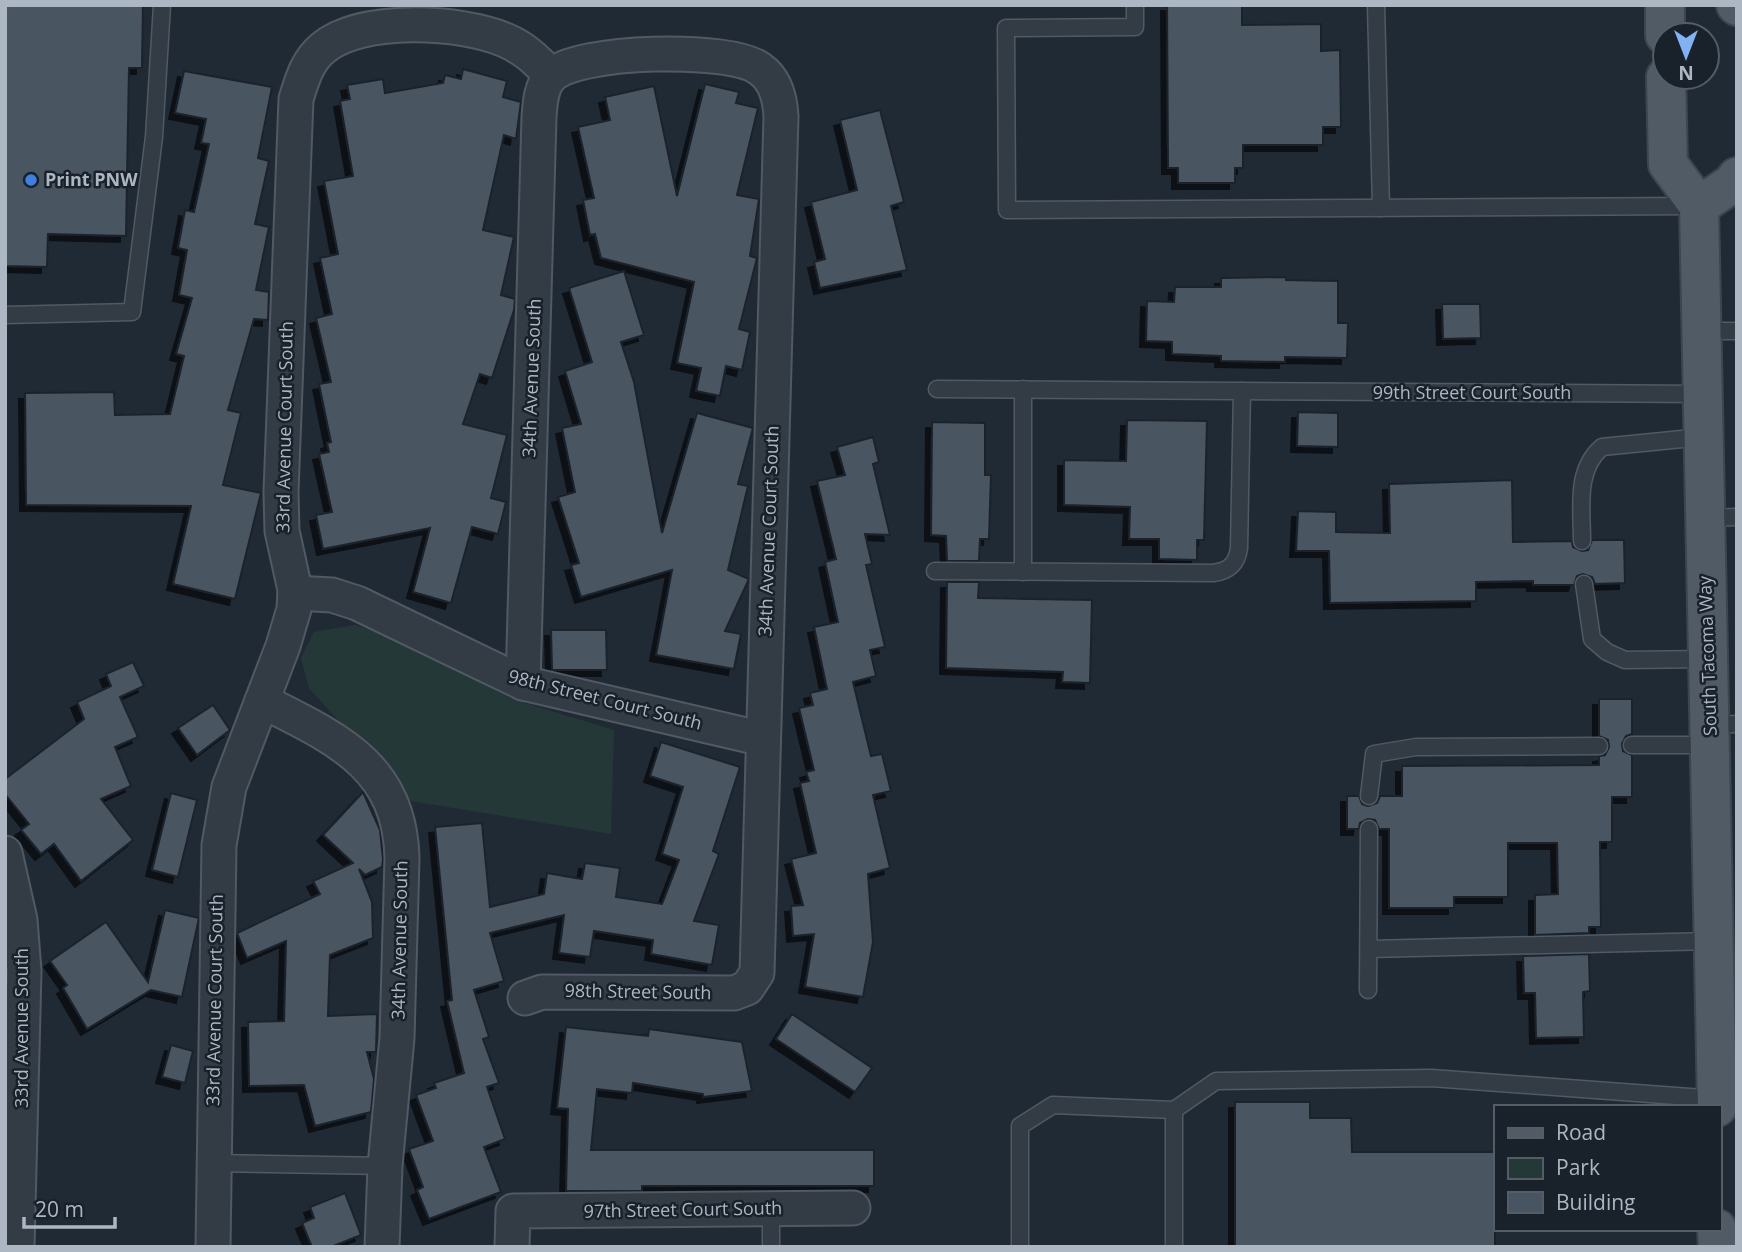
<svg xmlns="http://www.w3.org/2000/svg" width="1742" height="1252" viewBox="0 0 1742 1252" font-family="'Open Sans',sans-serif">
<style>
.green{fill:#253838}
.building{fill:#485461;stroke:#1b232c;stroke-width:2;filter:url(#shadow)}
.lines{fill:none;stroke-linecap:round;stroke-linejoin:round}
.lane-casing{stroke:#515964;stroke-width:19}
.street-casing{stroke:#515964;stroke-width:37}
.primary-casing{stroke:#3d454f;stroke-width:42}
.lane{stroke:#333c45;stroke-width:16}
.street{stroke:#333c45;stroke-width:33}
.primary{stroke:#515b66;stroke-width:38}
.shop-dot{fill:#3f7fe0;stroke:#19212a;stroke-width:2.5}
.labels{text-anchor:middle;stroke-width:5;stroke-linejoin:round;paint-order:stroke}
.poi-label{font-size:18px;font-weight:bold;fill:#adb6c3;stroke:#19212a;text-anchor:start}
.street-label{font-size:18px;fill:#adb6c3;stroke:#19212a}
</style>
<defs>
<filter id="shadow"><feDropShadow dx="-6" dy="6" stdDeviation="0" flood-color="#0009"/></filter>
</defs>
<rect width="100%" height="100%" fill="#202a35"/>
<!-- green -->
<polygon class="green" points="355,625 394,638 512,699 614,730 611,834 411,801 309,688 301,658 314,632"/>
<!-- building -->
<g class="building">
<polygon points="5,5 143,5 142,68 129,68 126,236 48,234 47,267 5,266"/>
<polygon points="1167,5 1242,5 1242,25 1321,24 1321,51 1340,50 1341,127 1323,127 1323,145 1243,145 1243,168 1235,168 1235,183 1178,183 1178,168 1168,168"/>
<polygon points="463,69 507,81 503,97 521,102 516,139 504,135 483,230 514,237 501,295 515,299 514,310 492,378 480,374 463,424 507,435 491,498 506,502 498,534 472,527 451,603 413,592 430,528 323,549 316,515 332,512 319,454 329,452 327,443 331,442 319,384 331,382 316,318 332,314 320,258 338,254 324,181 353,176 340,101 350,99 347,85 383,79 385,93 443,83 445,75 461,79"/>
<polygon points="184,71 272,87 258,158 269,161 255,224 269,227 256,290 269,292 268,320 254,319 228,410 241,413 223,485 261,493 235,599 173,584 191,506 26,505 25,393 114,392 115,415 170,414 184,356 176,354 192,298 179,295 187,250 178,248 185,210 194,212 209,144 201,143 206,119 175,113"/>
<polygon points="705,84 739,92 736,103 758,108 737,195 759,199 750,256 757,258 739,329 750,332 742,370 726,366 720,396 696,391 701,368 677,363 694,282 601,258 595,234 590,235 583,200 594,198 578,127 610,120 605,97 654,86 677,196"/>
<polygon points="880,110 904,202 891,206 907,270 820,288 814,262 825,259 811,202 857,190 840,120"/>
<polygon points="624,271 644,335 621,342 634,382 662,533 697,413 753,428 738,484 748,486 728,570 749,579 725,631 741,634 734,669 656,655 672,570 581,597 571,565 579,563 558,497 575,492 562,428 581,424 565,371 592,362 569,288"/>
<polygon points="1286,277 1286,280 1338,281 1338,323 1348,323 1347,358 1285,357 1285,362 1221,361 1221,356 1172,354 1172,342 1146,341 1147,301 1174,302 1175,287 1221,287 1221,278"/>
<polygon points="1442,304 1480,304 1481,338 1443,339"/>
<polygon points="1298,412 1338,413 1338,447 1297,446"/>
<polygon points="1127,420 1207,421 1204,540 1197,540 1197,560 1159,559 1159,539 1129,539 1130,507 1064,505 1064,460 1126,461"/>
<polygon points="932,422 985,423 985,475 991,475 989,539 980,539 979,561 947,561 946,536 931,535"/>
<polygon points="873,437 879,462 873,464 890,535 865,534 872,564 866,565 885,647 870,650 876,676 853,682 871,756 882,754 891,791 873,795 890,868 868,874 873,942 863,997 805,987 814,934 793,936 791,906 803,905 791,859 816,853 800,783 809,781 806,772 814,770 799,708 813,705 810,693 827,689 814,627 838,622 825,562 836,559 817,481 845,475 837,447"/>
<polygon points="1512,480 1513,542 1572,541 1573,547 1582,551 1588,550 1592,540 1624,540 1625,583 1595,584 1592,577 1583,574 1577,576 1574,585 1533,585 1533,581 1476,582 1476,601 1330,603 1329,551 1296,551 1298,511 1336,512 1336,532 1390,533 1389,484"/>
<polygon points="947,582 979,582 978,598 1092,600 1090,683 1062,682 1063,672 946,668"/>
<polygon points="551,630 606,630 607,670 552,670"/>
<polygon points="133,662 144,686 120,697 138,737 115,747 131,786 101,799 133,840 81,881 54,844 41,854 21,830 29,824 5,794 5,779 84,719 77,702 111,686 106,674"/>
<polygon points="1599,699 1632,699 1632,734 1626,736 1622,744 1623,751 1632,755 1632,797 1612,797 1612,842 1600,842 1601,927 1589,927 1589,933 1535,935 1535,895 1558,894 1557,843 1508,843 1508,897 1454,897 1454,908 1389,908 1389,829 1379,829 1375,820 1368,819 1360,823 1359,829 1347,829 1347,796 1359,796 1362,804 1368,806 1377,803 1380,796 1402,796 1402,766 1599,765 1599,756 1605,755 1609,747 1608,740 1599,736"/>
<polygon points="213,705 230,730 197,755 178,728"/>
<polygon points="661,742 740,767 713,851 719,854 694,921 719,925 712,965 651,954 653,940 594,931 590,957 559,953 564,915 490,933 504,981 474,990 489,1037 483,1039 499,1083 487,1087 505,1139 484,1147 501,1192 429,1219 417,1190 423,1187 409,1149 433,1141 416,1095 436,1088 434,1083 464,1073 447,1001 452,1000 435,827 482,823 490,907 544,894 547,873 582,879 585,863 620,868 616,897 662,904 679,860 662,854 683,787 650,776"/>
<polygon points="363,792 380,830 383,859 382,867 365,875 359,869 372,902 373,938 330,955 328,1016 377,1014 376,1052 367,1052 374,1079 371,1112 315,1126 304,1085 249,1086 248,1022 284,1021 286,941 247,958 237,933 320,894 313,881 353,863 323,835"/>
<polygon points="171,793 197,800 178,877 152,870"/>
<polygon points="165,910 199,918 182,997 151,990 87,1029 63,988 67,985 50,961 106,922 148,982"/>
<polygon points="1589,954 1590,991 1583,992 1584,1037 1536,1038 1535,993 1524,993 1523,956"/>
<polygon points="792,1014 872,1068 855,1092 776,1039"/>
<polygon points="566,1027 648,1036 649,1029 742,1042 752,1091 703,1097 703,1094 633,1083 632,1093 597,1089 591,1150 874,1150 874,1186 642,1186 642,1191 566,1191 568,1109 557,1108"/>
<polygon points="171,1045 193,1051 185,1083 162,1077"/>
<polygon points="1235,1102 1310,1102 1310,1118 1351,1118 1352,1152 1495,1152 1495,1247 1235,1247"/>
<polygon points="345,1193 361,1235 331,1247 312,1247 302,1223 314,1218 310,1207"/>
</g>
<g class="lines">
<defs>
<g id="lane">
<polyline points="1135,5 1135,27 1006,28 1007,210 1696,206"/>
<polyline points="1376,5 1381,208"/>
<polyline points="5,315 132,312 154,137 162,5"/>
<polyline points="1701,331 1737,331"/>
<polyline points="937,389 1702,394"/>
<polyline points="1704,518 1737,517"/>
<path d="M1582 541C1582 508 1575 470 1602 447L1702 437"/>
<path d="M935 571 1213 573C1229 571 1237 564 1239 548L1242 391"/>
<polyline points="1023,572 1023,389"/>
<polyline points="1584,584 1592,639 1607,652 1625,660 1709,659"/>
<polyline points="1711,725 1737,724"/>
<polyline points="1632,745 1710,745"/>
<polyline points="1369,796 1374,754 1416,747 1599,746"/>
<polyline points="1369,949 1713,941"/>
<polyline points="1368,990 1369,829"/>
<polyline points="213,1163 385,1166"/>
<polyline points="771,1247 771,1209"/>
<polyline points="1020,1247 1020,1126 1053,1105 1174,1110"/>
<polyline points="1174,1247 1174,1110 1216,1081 1431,1078 1717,1099"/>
</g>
<g id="street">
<polyline points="295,593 332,595 357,603 523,683 763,739"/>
<path d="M523 683 539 117C540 103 541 86 551 76 576 50 730 46 760 69 776 80 780 98 781 116L757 973 747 988 734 993 542 992 525 998"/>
<path d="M262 701C335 738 400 765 402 858L397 1038 385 1166 382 1247"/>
<polyline points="5,853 20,920 24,971 17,1247"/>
<path d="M213 1247 219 845 229 787 283 646 294 609 295 590 282 531 281 492 296 99C302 80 307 61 323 48 361 16 461 21 505 40 524 48 537 60 551 76"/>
<polyline points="512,1247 513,1211 853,1208"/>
</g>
<g id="primary">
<polyline points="1665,5 1665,35"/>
<polyline points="1736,5 1737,6"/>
<polyline points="1666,77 1668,164 1699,206 1717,1107"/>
<polyline points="1699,206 1733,183 1737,177"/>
<polyline points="1717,1229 1718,1247"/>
</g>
</defs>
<!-- lane casing -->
<use href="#lane" class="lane-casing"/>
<!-- street casing -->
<use href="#street" class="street-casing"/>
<!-- primary casing -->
<use href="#primary" class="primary-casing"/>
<!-- lane -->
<use href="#lane" class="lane"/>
<!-- street -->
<use href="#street" class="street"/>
<!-- primary -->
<use href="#primary" class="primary"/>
</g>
<!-- markers -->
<circle class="shop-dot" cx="31" cy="180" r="7"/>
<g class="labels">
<!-- poi labels -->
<g class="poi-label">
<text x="45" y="186">Print PNW</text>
</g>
<!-- street labels -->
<g class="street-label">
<text transform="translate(532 378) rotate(-88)" y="6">34th Avenue South</text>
<text x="1472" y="399">99th Street Court South</text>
<text transform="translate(285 427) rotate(-89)" y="6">33rd Avenue Court South</text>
<text transform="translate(769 531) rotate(-88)" y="6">34th Avenue Court South</text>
<text transform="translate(1708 656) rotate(-92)" y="6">South Tacoma Way</text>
<text transform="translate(605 700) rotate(14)" y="6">98th Street Court South</text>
<text transform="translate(400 940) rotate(-89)" y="6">34th Avenue South</text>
<text transform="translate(638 992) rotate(1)" y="6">98th Street South</text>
<text transform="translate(215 1000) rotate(-89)" y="6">33rd Avenue Court South</text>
<text transform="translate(22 1028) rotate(-90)" y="6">33rd Avenue South</text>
<text transform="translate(683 1210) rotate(-1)" y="6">97th Street Court South</text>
</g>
</g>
<!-- border -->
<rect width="1742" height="1252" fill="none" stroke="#adb6c3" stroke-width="14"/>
<!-- legend -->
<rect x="1494" y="1105" width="228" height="126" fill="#19212a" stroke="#545d67" stroke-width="2"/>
<rect x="1508" y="1128" width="35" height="10" fill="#515b66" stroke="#545d67" stroke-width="2"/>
<text x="1556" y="1140" font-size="21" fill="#adb6c3">Road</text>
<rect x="1508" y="1158" width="35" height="21" fill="#253838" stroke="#545d67" stroke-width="2"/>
<text x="1556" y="1175" font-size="21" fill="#adb6c3">Park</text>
<rect x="1508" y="1192" width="35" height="21" fill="#485461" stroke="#545d67" stroke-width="2"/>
<text x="1556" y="1210" font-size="21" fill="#adb6c3">Building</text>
<!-- north arrow -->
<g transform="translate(1686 56) rotate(180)"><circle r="33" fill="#19212a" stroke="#545d67" stroke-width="2"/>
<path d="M0-5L12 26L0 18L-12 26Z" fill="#83b2f2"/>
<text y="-10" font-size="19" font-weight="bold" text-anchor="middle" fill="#adb6c3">N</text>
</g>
<!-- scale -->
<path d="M24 1217v10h91v-10" fill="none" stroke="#adb6c3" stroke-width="3.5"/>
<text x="35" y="1217" font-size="21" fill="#adb6c3" stroke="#19212a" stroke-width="5" paint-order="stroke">20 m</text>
</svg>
